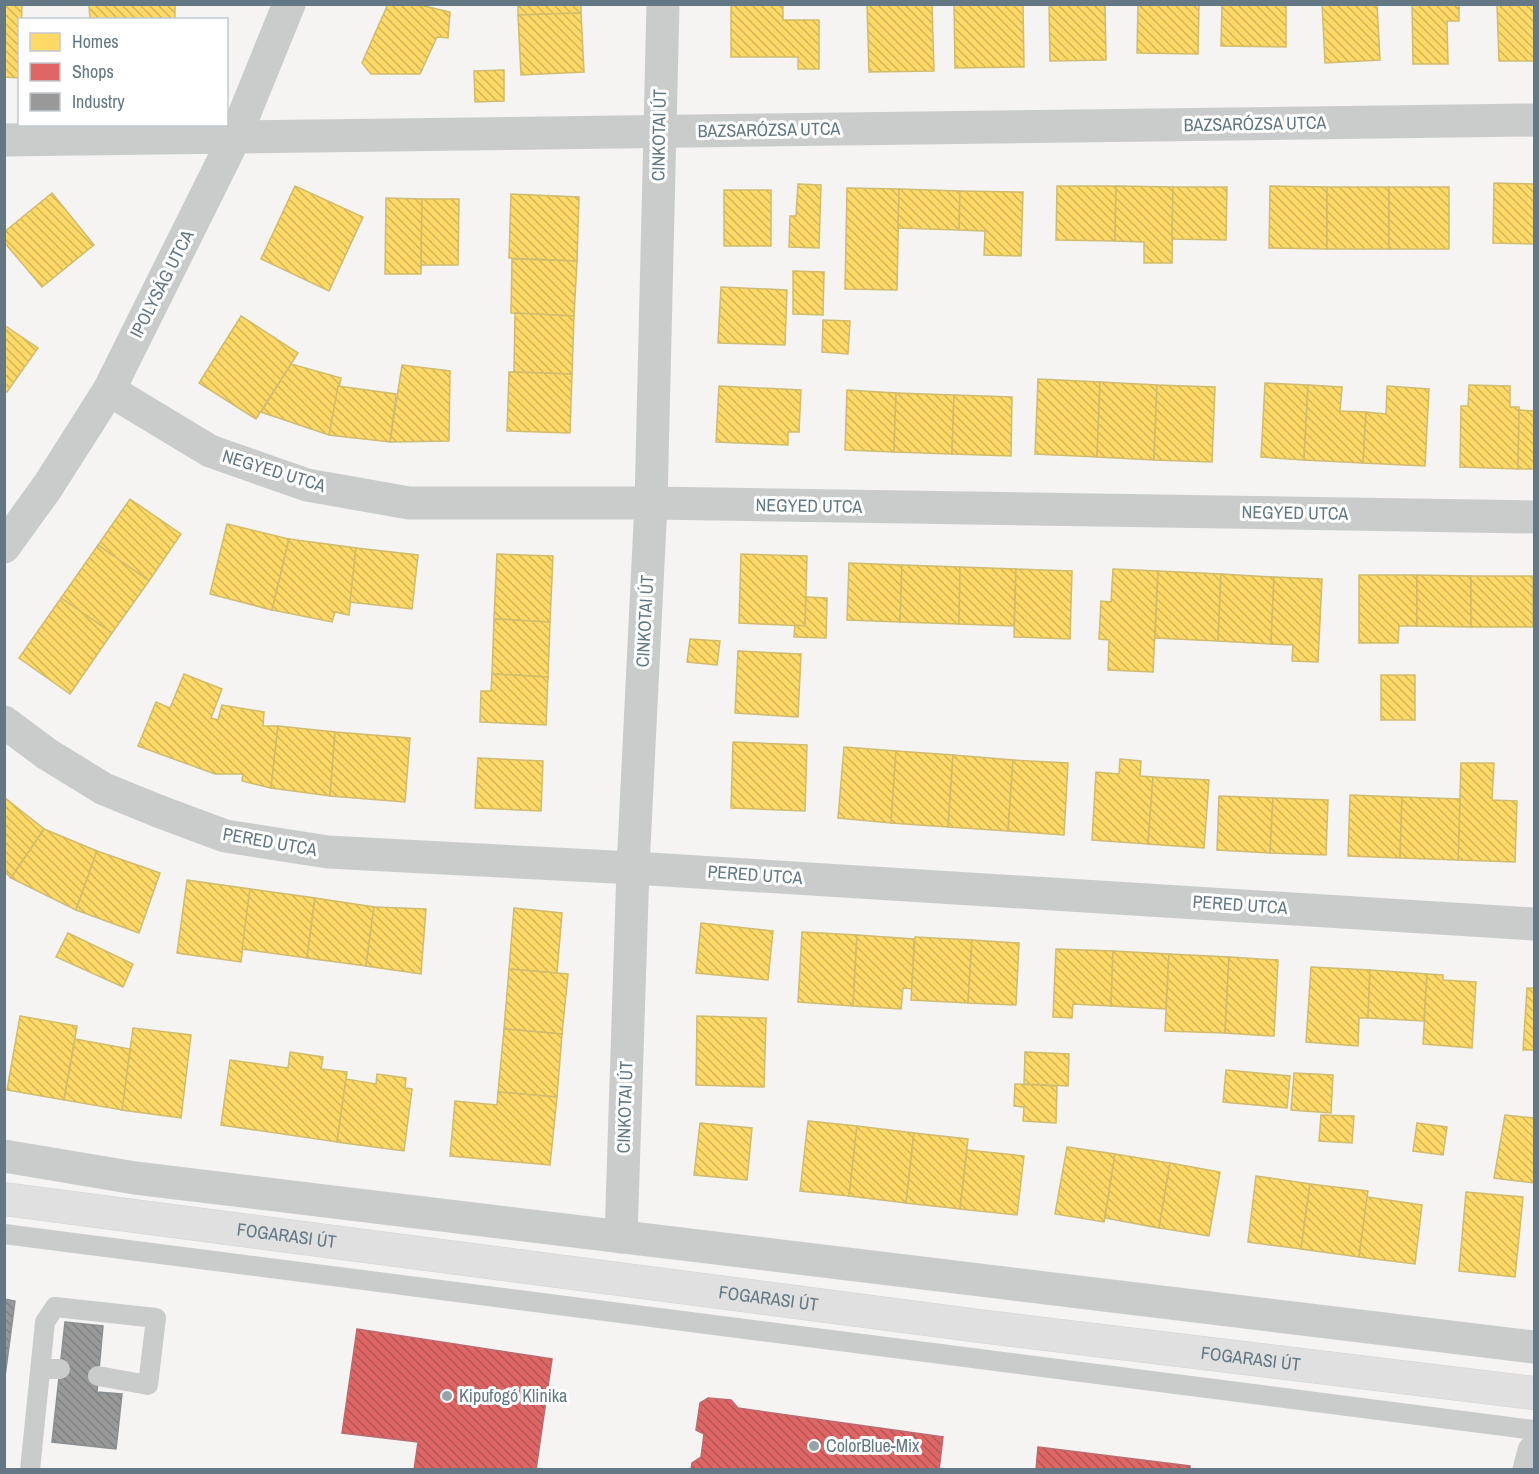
<svg xmlns="http://www.w3.org/2000/svg" width="1539" height="1474" viewBox="0 0 1539 1474" font-family="'Archivo Narrow',sans-serif">
<style>
.homes{fill:url(#homes-back-hatch);stroke:#d0bc6f;stroke-width:1.5}
.shops{fill:url(#shops-back-hatch);stroke:#ba6b6f;stroke-width:1.5}
.industry{fill:url(#industry-back-hatch);stroke:#898f93;stroke-width:1.5}
.lines{fill:none;stroke-linecap:round;stroke-linejoin:round}
.secondary-casing{stroke:#d1d2d3;stroke-width:34}
.service{stroke:#cacccc;stroke-width:20}
.minor{stroke:#cacccc;stroke-width:33}
.secondary{stroke:#dfe0df;stroke-width:33}
.poi-dot{fill:#96a3ab;stroke:#fff;stroke-width:2}
.labels{text-anchor:middle;stroke-width:6;stroke-linejoin:round;paint-order:stroke}
.street-label{font-size:18px;fill:#637884;stroke:#fff}
.poi-label{font-size:18px;fill:#637884;stroke:#fff;text-anchor:start}
</style>
<defs>
<pattern id="homes-back-hatch" width="6" height="6" patternUnits="userSpaceOnUse" patternTransform="scale(1.5)"><rect width="6" height="6" fill="#ffd966"/><path d="M-1 5l2 2M0 0l6 6M5-1l2 2" fill="none" stroke="#d2b55a"/></pattern>
<pattern id="shops-back-hatch" width="6" height="6" patternUnits="userSpaceOnUse" patternTransform="scale(1.5)"><rect width="6" height="6" fill="#e06666"/><path d="M-1 5l2 2M0 0l6 6M5-1l2 2" fill="none" stroke="#b05656"/></pattern>
<pattern id="industry-back-hatch" width="6" height="6" patternUnits="userSpaceOnUse" patternTransform="scale(1.5)"><rect width="6" height="6" fill="#999"/><path d="M-1 5l2 2M0 0l6 6M5-1l2 2" fill="none" stroke="#808282"/></pattern>
</defs>
<rect width="100%" height="100%" fill="#f5f4f3"/>
<!-- homes -->
<g class="homes">
<polygon points="4,4 22,4 20,78 4,77"/>
<polygon points="89,4 175,4 175,20 90,20"/>
<polygon points="388,4 416,4 450,12 448,38 437,37 420,74 371,74 362,63"/>
<polygon points="518,4 581,4 581,13 518,15"/>
<polygon points="731,4 783,4 783,20 819,20 819,69 798,69 798,57 731,57"/>
<polygon points="867,4 932,4 934,71 869,72"/>
<polygon points="954,4 1023,4 1024,67 955,68"/>
<polygon points="1049,4 1105,4 1106,60 1050,61"/>
<polygon points="1138,4 1199,4 1198,54 1137,53"/>
<polygon points="1222,4 1286,4 1286,47 1221,46"/>
<polygon points="1322,4 1377,4 1380,60 1325,63"/>
<polygon points="1412,4 1459,4 1459,21 1447,21 1448,64 1413,64"/>
<polygon points="1497,4 1534,4 1534,61 1499,61"/>
<polygon points="581,13 584,72 521,75 518,15"/>
<polygon points="504,70 504,101 475,102 474,71"/>
<polygon points="1494,183 1534,184 1534,244 1493,243"/>
<polygon points="798,184 821,185 819,248 789,247 790,216 796,216"/>
<polygon points="295,186 363,217 329,291 261,259"/>
<polygon points="1057,186 1116,186 1115,241 1056,240"/>
<polygon points="1116,186 1173,187 1172,263 1144,263 1144,242 1115,241"/>
<polygon points="1270,186 1327,187 1327,249 1269,248"/>
<polygon points="1173,187 1227,187 1226,240 1172,239"/>
<rect x="1327" y="187" width="62" height="62"/>
<rect x="1389" y="187" width="60" height="62"/>
<polygon points="847,188 899,189 897,290 845,289"/>
<polygon points="899,189 960,191 959,230 898,228"/>
<rect x="724" y="190" width="47" height="56"/>
<polygon points="960,191 1023,192 1021,256 984,255 985,231 959,230"/>
<polygon points="52,193 94,245 42,287 4,242 4,232"/>
<polygon points="511,194 579,197 577,261 509,258"/>
<polygon points="386,198 422,199 421,274 385,274"/>
<polygon points="422,199 459,199 458,265 421,265"/>
<polygon points="512,259 577,261 574,316 511,313"/>
<polygon points="793,271 824,272 823,315 793,314"/>
<polygon points="721,287 787,290 785,345 718,343"/>
<polygon points="515,313 574,316 572,374 514,372"/>
<polygon points="241,316 298,353 256,419 199,383"/>
<polygon points="823,320 850,321 848,354 822,352"/>
<polygon points="4,325 38,348 7,392 4,390"/>
<polygon points="291,364 341,378 329,435 261,412"/>
<polygon points="402,365 450,371 449,441 390,442"/>
<polygon points="509,372 572,374 570,433 507,431"/>
<polygon points="1038,379 1100,382 1097,457 1035,454"/>
<polygon points="1100,382 1157,385 1154,460 1097,457"/>
<polygon points="1265,383 1308,385 1304,460 1261,457"/>
<polygon points="1157,385 1215,387 1212,462 1154,460"/>
<polygon points="1308,385 1342,387 1340,411 1366,412 1363,463 1304,460"/>
<polygon points="1469,385 1510,386 1510,407 1519,407 1519,410 1518,469 1460,467 1461,406 1468,406"/>
<polygon points="338,386 396,394 390,442 329,435"/>
<polygon points="719,386 801,390 799,432 788,432 788,445 716,442"/>
<polygon points="1387,386 1429,389 1425,466 1363,463 1366,412 1386,414"/>
<polygon points="847,390 896,393 894,452 845,450"/>
<polygon points="896,393 954,395 952,454 894,452"/>
<polygon points="954,395 1012,397 1011,456 952,454"/>
<polygon points="1519,410 1534,411 1534,469 1518,469"/>
<polygon points="130,499 181,534 149,581 98,545"/>
<polygon points="227,524 289,539 272,610 210,594"/>
<polygon points="289,539 356,548 349,615 335,612 332,622 272,610"/>
<polygon points="98,545 149,581 112,633 61,598"/>
<polygon points="356,548 418,555 412,609 350,602"/>
<polygon points="497,554 553,556 550,622 494,619"/>
<polygon points="741,554 807,556 805,626 739,623"/>
<polygon points="849,563 902,565 900,622 847,620"/>
<polygon points="902,565 960,567 959,624 900,622"/>
<polygon points="960,567 1016,569 1014,626 959,624"/>
<polygon points="1016,569 1072,571 1070,639 1014,637"/>
<polygon points="1113,569 1158,571 1153,672 1108,670 1109,640 1099,639 1101,601 1111,602"/>
<polygon points="1158,571 1221,574 1218,641 1155,638"/>
<polygon points="1221,574 1274,577 1271,644 1218,641"/>
<polygon points="1359,575 1417,575 1417,626 1399,626 1398,643 1359,643"/>
<polygon points="1417,575 1471,576 1471,627 1417,626"/>
<rect x="1471" y="576" width="62" height="51"/>
<polygon points="1274,577 1322,579 1318,662 1292,661 1293,645 1271,644"/>
<polygon points="806,597 827,598 826,638 794,637 795,625 805,626"/>
<polygon points="61,598 112,633 70,694 19,658"/>
<polygon points="494,619 550,622 548,677 492,674"/>
<polygon points="690,639 720,641 717,665 687,662"/>
<polygon points="738,651 801,654 798,717 735,713"/>
<polygon points="184,674 222,689 211,718 218,720 222,705 264,712 263,726 278,726 271,788 242,781 243,774 215,774 138,746 156,702 170,708"/>
<polygon points="492,674 548,677 546,725 480,722 481,691 491,691"/>
<rect x="1381" y="675" width="34" height="45"/>
<polygon points="278,726 335,732 330,796 271,788"/>
<polygon points="335,732 410,738 405,802 330,796"/>
<polygon points="733,742 807,745 805,811 731,808"/>
<polygon points="844,747 896,751 891,823 838,818"/>
<polygon points="896,751 953,755 948,827 891,823"/>
<polygon points="953,755 1013,760 1008,831 948,827"/>
<polygon points="478,758 543,761 541,811 475,808"/>
<polygon points="1120,759 1141,761 1140,776 1153,777 1148,844 1092,840 1096,772 1119,774"/>
<polygon points="1013,760 1068,763 1064,835 1008,831"/>
<polygon points="1461,763 1494,763 1492,800 1517,801 1515,862 1458,860"/>
<polygon points="1153,777 1209,780 1204,848 1148,844"/>
<polygon points="1350,795 1402,797 1400,858 1348,856"/>
<polygon points="1219,796 1273,798 1270,853 1217,850"/>
<polygon points="4,797 44,829 11,878 4,871"/>
<polygon points="1402,797 1460,799 1458,860 1400,858"/>
<polygon points="1273,798 1328,800 1326,855 1270,853"/>
<polygon points="44,829 97,851 76,910 11,878"/>
<polygon points="97,851 160,873 139,933 76,910"/>
<polygon points="187,880 250,889 241,962 177,953"/>
<polygon points="250,889 315,898 307,958 242,949"/>
<polygon points="315,898 374,907 366,966 307,958"/>
<polygon points="374,907 426,909 421,974 366,966"/>
<polygon points="514,908 562,913 557,973 509,969"/>
<polygon points="701,923 773,931 768,980 696,973"/>
<polygon points="802,932 857,935 853,1006 798,1002"/>
<polygon points="68,933 133,964 123,987 56,957"/>
<polygon points="857,935 914,939 912,989 903,988 901,1009 853,1006"/>
<polygon points="915,937 972,940 968,1003 911,1000"/>
<polygon points="972,940 1019,943 1016,1005 968,1003"/>
<polygon points="1056,949 1113,951 1111,1006 1073,1004 1072,1018 1053,1017"/>
<polygon points="1113,951 1169,954 1166,1009 1111,1006"/>
<polygon points="1169,954 1229,957 1225,1033 1165,1031"/>
<polygon points="1229,957 1278,960 1274,1036 1225,1033"/>
<polygon points="1311,967 1370,970 1368,1018 1359,1018 1358,1046 1306,1042"/>
<polygon points="509,969 568,974 562,1034 504,1029"/>
<polygon points="1370,970 1427,974 1424,1021 1368,1018"/>
<polygon points="1427,974 1443,975 1443,980 1476,982 1472,1048 1423,1044"/>
<polygon points="1527,988 1534,988 1534,1050 1523,1050"/>
<polygon points="20,1016 77,1026 64,1100 7,1090"/>
<polygon points="697,1016 766,1018 764,1087 696,1085"/>
<polygon points="133,1028 191,1035 181,1118 122,1110"/>
<polygon points="504,1029 562,1034 557,1097 498,1092"/>
<polygon points="75,1039 130,1049 122,1110 64,1100"/>
<polygon points="290,1052 323,1057 321,1069 347,1072 337,1142 221,1125 230,1060 288,1068"/>
<polygon points="1025,1052 1069,1054 1068,1086 1024,1084"/>
<polygon points="1226,1070 1290,1076 1287,1108 1223,1102"/>
<polygon points="1294,1073 1333,1075 1331,1113 1291,1110"/>
<polygon points="377,1074 406,1078 405,1088 412,1089 404,1151 337,1142 346,1079 376,1084"/>
<polygon points="1015,1084 1057,1086 1056,1123 1023,1121 1024,1107 1014,1106"/>
<polygon points="498,1092 557,1097 550,1165 450,1156 455,1101 497,1105"/>
<polygon points="1321,1115 1354,1116 1352,1143 1319,1141"/>
<polygon points="1505,1115 1534,1118 1534,1183 1494,1178"/>
<polygon points="808,1121 857,1126 849,1196 800,1191"/>
<polygon points="700,1123 752,1128 747,1180 694,1175"/>
<polygon points="1417,1123 1447,1127 1443,1155 1413,1151"/>
<polygon points="857,1126 914,1133 906,1203 849,1196"/>
<polygon points="914,1133 968,1139 960,1209 906,1203"/>
<polygon points="1067,1147 1115,1154 1104,1222 1055,1214"/>
<polygon points="967,1150 1024,1156 1017,1215 960,1209"/>
<polygon points="1115,1154 1170,1163 1159,1228 1105,1218"/>
<polygon points="1170,1163 1220,1172 1209,1236 1159,1228"/>
<polygon points="1256,1176 1310,1184 1301,1249 1248,1242"/>
<polygon points="1310,1184 1368,1191 1359,1257 1301,1249"/>
<polygon points="1466,1192 1523,1197 1515,1277 1459,1271"/>
<polygon points="1367,1197 1422,1205 1415,1264 1359,1257"/>
</g>
<!-- shops -->
<g class="shops">
<polygon points="357,1329 552,1359 536,1470 414,1470 418,1442 342,1433"/>
<polygon points="708,1398 731,1400 738,1408 943,1437 939,1470 691,1470 692,1463 701,1457 704,1434 696,1430 700,1403"/>
<polygon points="1038,1447 1190,1466 1190,1470 1036,1470"/>
</g>
<!-- industry -->
<g class="industry">
<polygon points="4,1299 15,1301 4,1384"/>
<polygon points="65,1322 103,1326 97,1392 122,1394 116,1449 52,1442"/>
</g>
<g class="lines">
<defs>
<g id="secondary">
<path id="s1" d="M4 1199 987 1327 1534 1393"/>
</g>
</defs>
<!-- secondary casing -->
<use href="#secondary" class="secondary-casing"/>
<!-- service -->
<g class="service">
<polyline points="4,1234 1534,1430"/>
<polyline points="41,1369 60,1369"/>
<polyline points="30,1470 45,1322 55,1307 156,1318 148,1385 98,1376"/>
</g>
<!-- minor -->
<g class="minor">
<polyline points="4,140 1534,120"/>
<polyline points="109,390 210,451 307,485 409,503 651,503 1534,517"/>
<polyline points="4,547 48,486 109,390 235,137 289,4"/>
<polyline points="4,722 47,754 104,789 158,811 225,836 328,852 633,868 1534,924"/>
<polyline points="4,1156 135,1178 1534,1347"/>
<polyline points="621,1237 633,868 651,503 663,4"/>
<polyline points="1529,1470 1534,1451"/>
</g>
<!-- secondary -->
<use href="#secondary" class="secondary"/>
</g>
<!-- markers -->
<g class="poi-dot">
<circle cx="447" cy="1396" r="6"/>
<circle cx="814" cy="1446" r="6"/>
</g>
<g class="labels">
<!-- street labels -->
<g class="street-label">
<text transform="translate(1255 124) rotate(-1)" y="6">BAZSARÓZSA UTCA</text>
<text transform="translate(769 130) rotate(-1)" y="6">BAZSARÓZSA UTCA</text>
<text transform="translate(659 135) rotate(-89)" y="6">CINKOTAI ÚT</text>
<text transform="translate(162 284) rotate(-63)" y="6">IPOLYSÁG UTCA</text>
<text transform="translate(274 471) rotate(17)" y="6">NEGYED UTCA</text>
<text transform="translate(809 506) rotate(1)" y="6">NEGYED UTCA</text>
<text transform="translate(1295 513) rotate(1)" y="6">NEGYED UTCA</text>
<text transform="translate(645 621) rotate(-87)" y="6">CINKOTAI ÚT</text>
<text transform="translate(270 842) rotate(10)" y="6">PERED UTCA</text>
<text transform="translate(755 875) rotate(4)" y="6">PERED UTCA</text>
<text transform="translate(1240 905) rotate(4)" y="6">PERED UTCA</text>
<text transform="translate(625 1107) rotate(-88)" y="6">CINKOTAI ÚT</text>
<text dy="6" stroke="none"><textPath href="#s1" startOffset="285">FOGARASI ÚT</textPath></text>
<text dy="6" stroke="none"><textPath href="#s1" startOffset="771">FOGARASI ÚT</textPath></text>
<text dy="6" stroke="none"><textPath href="#s1" startOffset="1257">FOGARASI ÚT</textPath></text>
</g>
<!-- poi labels -->
<g class="poi-label">
<text x="459" y="1402">Kipufogó Klinika</text>
<text x="826" y="1452">ColorBlue-Mix</text>
</g>
</g>
<!-- border -->
<rect width="1539" height="1474" fill="none" stroke="#637884" stroke-width="12"/>
<!-- legend -->
<rect x="18" y="18" width="210" height="108" fill="#ffffff" stroke="#c1c9ce" stroke-width="1.5"/>
<rect x="30" y="33" width="30" height="18" fill="#ffd966" stroke="#c1c9ce" stroke-width="1.5"/>
<text x="72" y="48" font-size="18" fill="#637884">Homes</text>
<rect x="30" y="63" width="30" height="18" fill="#e06666" stroke="#c1c9ce" stroke-width="1.5"/>
<text x="72" y="78" font-size="18" fill="#637884">Shops</text>
<rect x="30" y="93" width="30" height="18" fill="#999999" stroke="#c1c9ce" stroke-width="1.5"/>
<text x="72" y="108" font-size="18" fill="#637884">Industry</text>
</svg>
